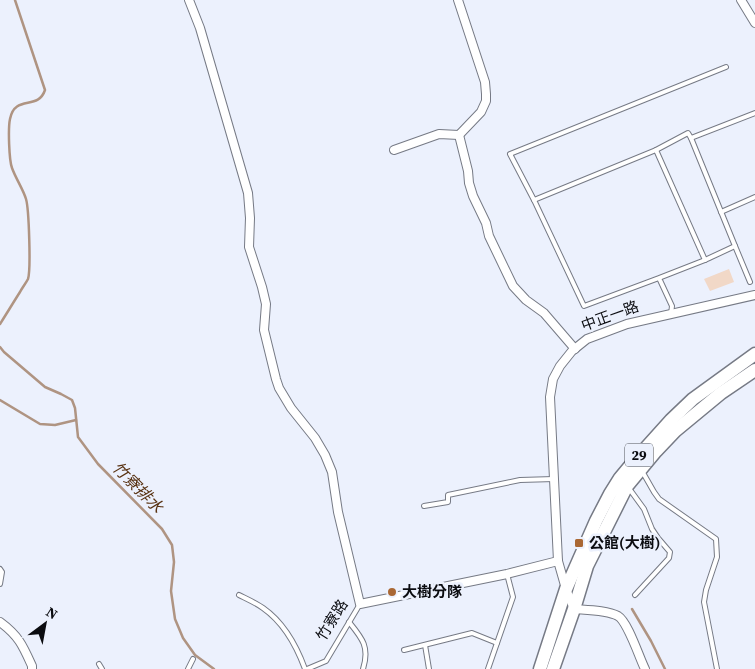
<svg xmlns="http://www.w3.org/2000/svg" width="755" height="669" viewBox="0 0 755 669" font-family="'Source Serif 4','Noto Sans TC',serif">
<style>
.pitch{fill:#f1d8c7}
.lines{fill:none;stroke-linecap:round;stroke-linejoin:round}
.stream{stroke:#af9482;stroke-width:2.5}
.service-casing{stroke:#767a85;stroke-width:6}
.minor-casing{stroke:#767a85;stroke-width:10}
.primary-casing{stroke:#767a85;stroke-width:15}
.service{stroke:#fff;stroke-width:4}
.minor{stroke:#fff;stroke-width:8}
.primary{stroke:#fff;stroke-width:12}
.poi-dot{fill:#aa6834;stroke:#ecf1fd;stroke-width:2}
.labels{text-anchor:middle;stroke-width:5;stroke-linejoin:round;paint-order:stroke}
.shield{fill:#ecf1fd;stroke:#4e5157;stroke-width:1}
.shield-label{font-size:14px;font-weight:bold;fill:#0b0c10}
.street-label{font-size:15px;fill:#0b0c10;stroke:#ecf1fd}
.poi-label{font-size:15px;font-weight:bold;fill:#0b0c10;stroke:#ecf1fd;text-anchor:start}
.water-label{font-size:16px;font-style:italic;fill:#583212;stroke:#ecf1fd}
</style>
<rect width="100%" height="100%" fill="#ecf1fd"/>
<!-- pitch -->
<polygon class="pitch" points="729,269 734,282 710,291 704,279"/>
<g class="lines">
<!-- stream -->
<g class="stream">
<path d="M0 324C7 313 13 303 20 292 22 288 26 283 28 279 31 270 29 209 26 199 23 189 16 179 12 168 9 160 8 128 10 119 15 94 38 111 45 90L15 0"/>
<polyline points="0,347 4,352 45,387 61,394 72,400 75,408 78,437 98,464 162,529 172,545 174,562 171,591 175,619 183,638 195,655 214,669"/>
<polyline points="0,400 40,424 55,425 76,420"/>
<polyline points="632,609 651,641 665,669"/>
</g>
<defs>
<g id="service">
<polyline points="691,138 755,113"/>
<polyline points="656,150 688,133 691,138 735,246 705,260"/>
<polyline points="534,200 510,154 726,67"/>
<polyline points="721,212 755,197"/>
<polyline points="735,246 750,282"/>
<polyline points="659,278 584,306 534,200 656,150 705,260 659,278 672,306 671,314"/>
<polyline points="642,471 654,492 659,499 716,539 717,557 706,590 704,602 717,669"/>
<polyline points="628,487 644,509 652,529 658,538 670,552 669,558 635,595"/>
<polyline points="424,506 448,502 448,495 520,480 554,479"/>
<polyline points="0,569 2,572 0,584"/>
<path d="M239 595C247 599 256 603 263 608 283 622 297 647 305 669"/>
<path d="M349 622C362 638 370 647 363 669"/>
<polyline points="425,645 429,669"/>
<polyline points="404,650 472,633 497,643"/>
<polyline points="99,664 102,669"/>
<polyline points="188,669 193,659"/>
<polyline points="307,669 326,661 360,604"/>
<polyline points="488,669 513,597 507,574"/>
</g>
<g id="minor">
<path d="M189 0 200 28 248 193 250 218 249 247 262 287 266 304 264 330 276 379 279 388 291 408 315 438 325 455 332 472 338 512 360 604 507 574 558 561 566 589 574 609C587 610 607 610 618 616 628 622 639 657 645 669"/>
<polyline points="741,0 755,23"/>
<polyline points="459,135 468,171 469,183 473,196 486,223 489,236 513,286 526,300 544,313 575,349"/>
<polyline points="394,150 439,134 459,135 481,112 486,101 486,94 485,82 458,0"/>
<polyline points="558,561 550,397 553,379 560,366 572,351 587,339 627,324 755,295"/>
<path d="M0 622C19 636 23 646 32 666V669"/>
</g>
<g id="primary">
<polyline points="540,669 566,589 596,521 610,494 620,478 635,460 671,420 693,399 755,354"/>
<polyline points="553,669 574,609 587,566 627,486 656,451 675,431 721,393 755,370"/>
</g>
</defs>
<!-- service casing -->
<use href="#service" class="service-casing"/>
<!-- minor casing -->
<use href="#minor" class="minor-casing"/>
<!-- primary casing -->
<use href="#primary" class="primary-casing"/>
<!-- service -->
<use href="#service" class="service"/>
<!-- minor -->
<use href="#minor" class="minor"/>
<!-- primary -->
<use href="#primary" class="primary"/>
</g>
<!-- markers -->
<g class="poi-dot">
<rect x="574" y="538" width="10" height="10" rx="2.5"/>
<circle cx="392" cy="592" r="5"/>
</g>
<g class="labels">
<!-- shield labels -->
<rect class="shield" x="625" y="443.5" width="28" height="23" rx="4"/>
<g class="shield-label">
<text x="639" y="460">29</text>
</g>
<!-- street labels -->
<g class="street-label">
<text transform="translate(610 316) rotate(-20)" y="5">中正一路</text>
<text transform="translate(332 620) rotate(-58)" y="5">竹寮路</text>
</g>
<!-- poi labels -->
<g class="poi-label">
<text x="589" y="548">公館(大樹)</text>
<text x="402" y="597">大樹分隊</text>
</g>
<!-- water labels -->
<g class="water-label">
<text transform="translate(138 487) rotate(45)" y="6">竹寮排水</text>
</g>
</g>
<!-- north arrow -->
<g transform="translate(45 624) rotate(32)" stroke="#ecf1fd" stroke-width="4" paint-order="stroke">
<path d="M0-4L9 19L0 12L-9 19Z" fill="#0b0c10"/>
<text y="-8" font-size="14" font-weight="bold" text-anchor="middle" fill="#0b0c10">N</text>
</g>
</svg>
